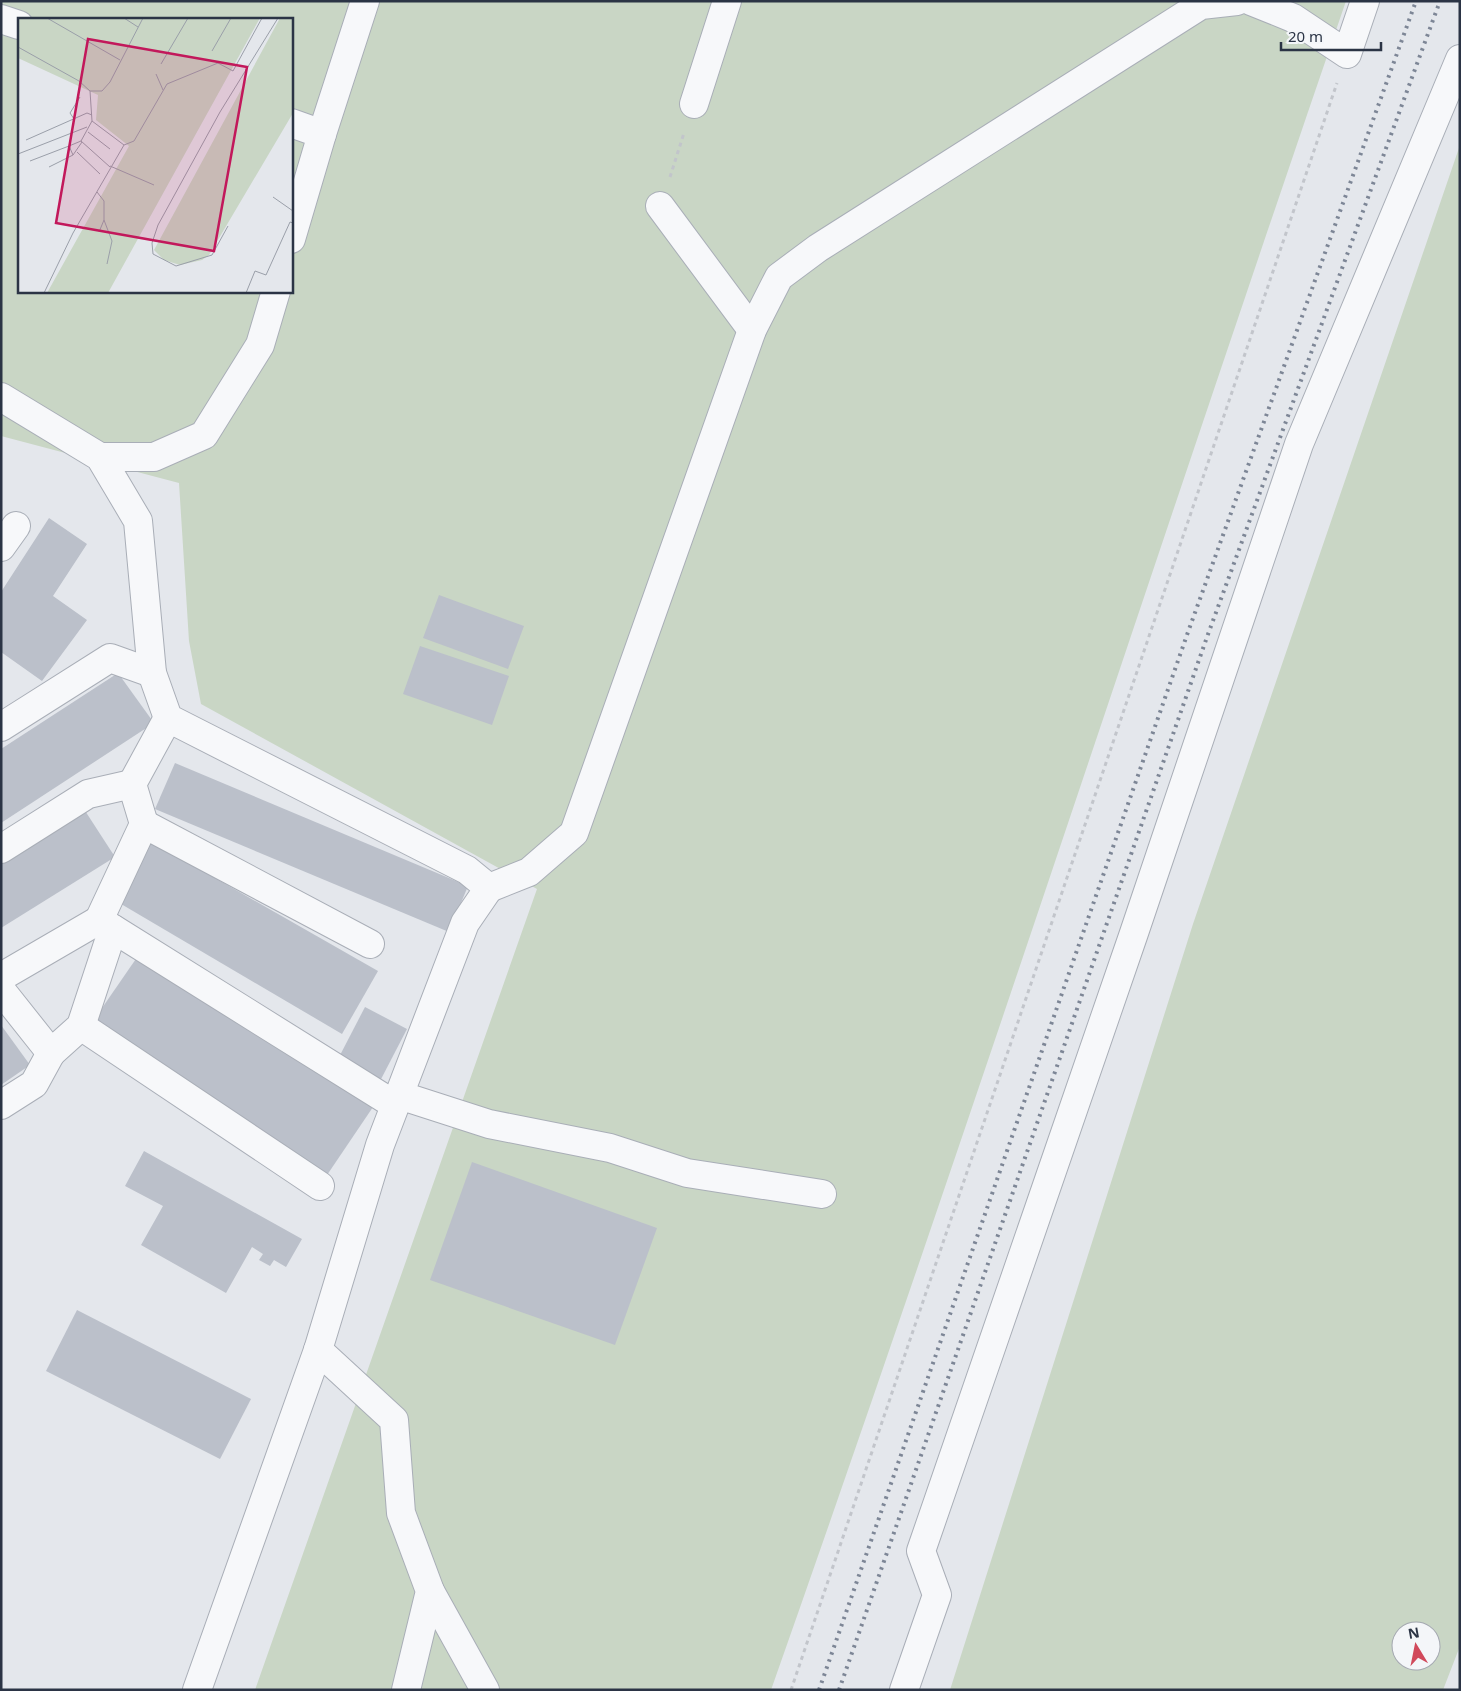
<svg xmlns="http://www.w3.org/2000/svg" width="1461" height="1691" viewBox="0 0 1461 1691" font-family="'Noto Sans',sans-serif">
<style>
.green{fill:#c9d6c5;fill-rule:evenodd}
.building{fill:#bbc0ca}
.lines{fill:none;stroke-linecap:round;stroke-linejoin:round}
.minor-casing{stroke:#a9aeb7;stroke-width:30}
.path{stroke:#c2c5cb;stroke-width:3;stroke-dasharray:4 4;stroke-linecap:butt}
.minor{stroke:#f7f8fa;stroke-width:28}
.rail{stroke:#7d8696;stroke-width:4;stroke-dasharray:2.5 5;stroke-linecap:butt}
.inset-road{fill:none;stroke:#9a9fa9;stroke-width:1}
.view{fill:#c2185b;fill-opacity:0.15;stroke:#c2185b;stroke-width:2.5}
.inset-edge{fill:none;stroke:#2b3445;stroke-width:2.5}
</style>
<rect width="100%" height="100%" fill="#e4e7ec"/>
<!-- green -->
<g class="green">
<path d="M1 1H1346C1153 563 969 1129 771 1690H255L537 889 201 704 189 641 179 483 1 436ZM19 19H291V291H19Z"/>
<path d="M1460 145V1646L1443 1690H950L1193 924ZM1401 1631H1431V1661H1401Z"/>
</g>
<!-- building -->
<g class="building">
<polygon points="49,518 87,544 53,596 87,620 42,681 1,652 1,592"/>
<polygon points="439,595 524,626 508,669 423,638"/>
<polygon points="420,646 509,676 492,725 403,694"/>
<polygon points="118,673 154,723 1,823 1,749"/>
<polygon points="175,763 468,886 449,932 155,809"/>
<polygon points="80,803 115,857 1,928 1,853"/>
<polygon points="150,841 378,971 342,1034 116,901"/>
<polygon points="140,953 373,1107 323,1181 91,1024"/>
<polygon points="365,1007 407,1029 379,1083 337,1061"/>
<polygon points="1,1025 30,1065 1,1085"/>
<polygon points="144,1151 302,1239 286,1267 274,1260 270,1266 259,1260 263,1254 252,1247 226,1293 141,1245 163,1206 125,1186"/>
<polygon points="472,1162 657,1228 615,1345 430,1280"/>
<polygon points="77,1310 251,1399 220,1459 46,1371"/>
</g>
<g class="lines">
<defs>
<g id="minor">
<polyline points="1251,1 1293,18 1347,54 1365,1"/>
<polyline points="1,19 19,25"/>
<polyline points="694,104 727,1"/>
<polyline points="291,123 322,134"/>
<polyline points="660,206 752,330"/>
<polyline points="291,239 322,134 365,1"/>
<polyline points="1,397 100,457 138,521 152,673 168,718 467,870 489,888 465,923 380,1145 318,1350 197,1690"/>
<polyline points="100,457 154,457 204,435 260,345 276,291"/>
<polyline points="1,547 16,526"/>
<polyline points="168,718 132,784 144,824 99,920 395,1105"/>
<polyline points="1,727 110,658 152,673"/>
<polyline points="144,824 370,944"/>
<polyline points="1,849 88,794 132,784"/>
<polyline points="489,888 529,872 574,833 752,330 779,277 818,248 1201,5 1237,1"/>
<polyline points="1,977 99,920"/>
<polyline points="1,990 51,1053 81,1026 113,929"/>
<polyline points="81,1026 320,1186"/>
<polyline points="399,1095 489,1124 610,1148 687,1173 822,1194"/>
<polyline points="1,1105 34,1084 51,1053"/>
<polyline points="318,1350 394,1420 401,1513 430,1591 406,1690"/>
<polyline points="430,1591 485,1690"/>
<polyline points="904,1690 937,1595 921,1551 1134,933 1299,444 1460,59"/>
</g>
</defs>
<!-- minor casing -->
<use href="#minor" class="minor-casing"/>
<!-- path -->
<g class="path">
<polyline points="670,177 684,133"/>
<polyline points="791,1690 1337,83"/>
</g>
<!-- minor -->
<use href="#minor" class="minor"/>
<!-- rail -->
<g class="rail">
<polyline points="819,1690 1188,632 1416,1"/>
<polyline points="839,1690 1207,637 1440,1"/>
</g>
</g>
<!-- overview -->
<g transform="translate(18 18)">
<rect width="275" height="275" fill="#e4e7ec"/>
<path d="M0 0H242L90 275H29L111 128 78 102 80 77 0 40ZM262 0H275V95L191 237 184 242 162 247 146 242 136 232Z" fill="#c9d6c5"/>
<path class="inset-road" d="M29 0 102 42M106 0 120 9M0 29 61 63 72 73 74 103 106 127 55 215 26 275M194 33 213 0M143 46 170 0M138 56 145 72M72 73H84L92 64 125 0M56 101 52 95 62 79M74 103 63 123 92 149M70 114 92 131M8 122 69 95 74 97M63 123 51 128 55 137 64 124M106 127 116 123 149 66 200 45 215 53 244 0M59 134 82 156M0 136 69 109M12 143 51 128M92 148 136 167M31 149 55 137M79 174 86 183V202L81 214M255 179 275 193M86 202 94 223 89 246M210 208 194 237 158 248 135 236 134 225 140 207 202 94 260 0M228 275 237 253 248 257 272 204 275 205"/>
<path class="view" d="M70 21 229 49 196 233 38 205Z"/>
<rect width="275" height="275" class="inset-edge"/>
</g>
<!-- border -->
<rect width="1461" height="1691" fill="none" stroke="#2b3445" stroke-width="5"/>
<!-- north arrow -->
<g transform="translate(1416 1646) rotate(350)"><circle r="24" fill="#f4f6f9" stroke="#a4a8b1"/>
<path d="M0-4L9 19L0 12L-9 19Z" fill="#d1495b"/>
<text y="-8" font-size="14" font-weight="bold" text-anchor="middle" fill="#2b3445">N</text>
</g>
<!-- scale -->
<path d="M1281 42v8h100v-8" fill="none" stroke="#2b3445" stroke-width="2.5"/>
<text x="1288" y="42" font-size="15" fill="#2b3445" stroke="#f4f6f9" stroke-width="4" paint-order="stroke">20 m</text>
</svg>
